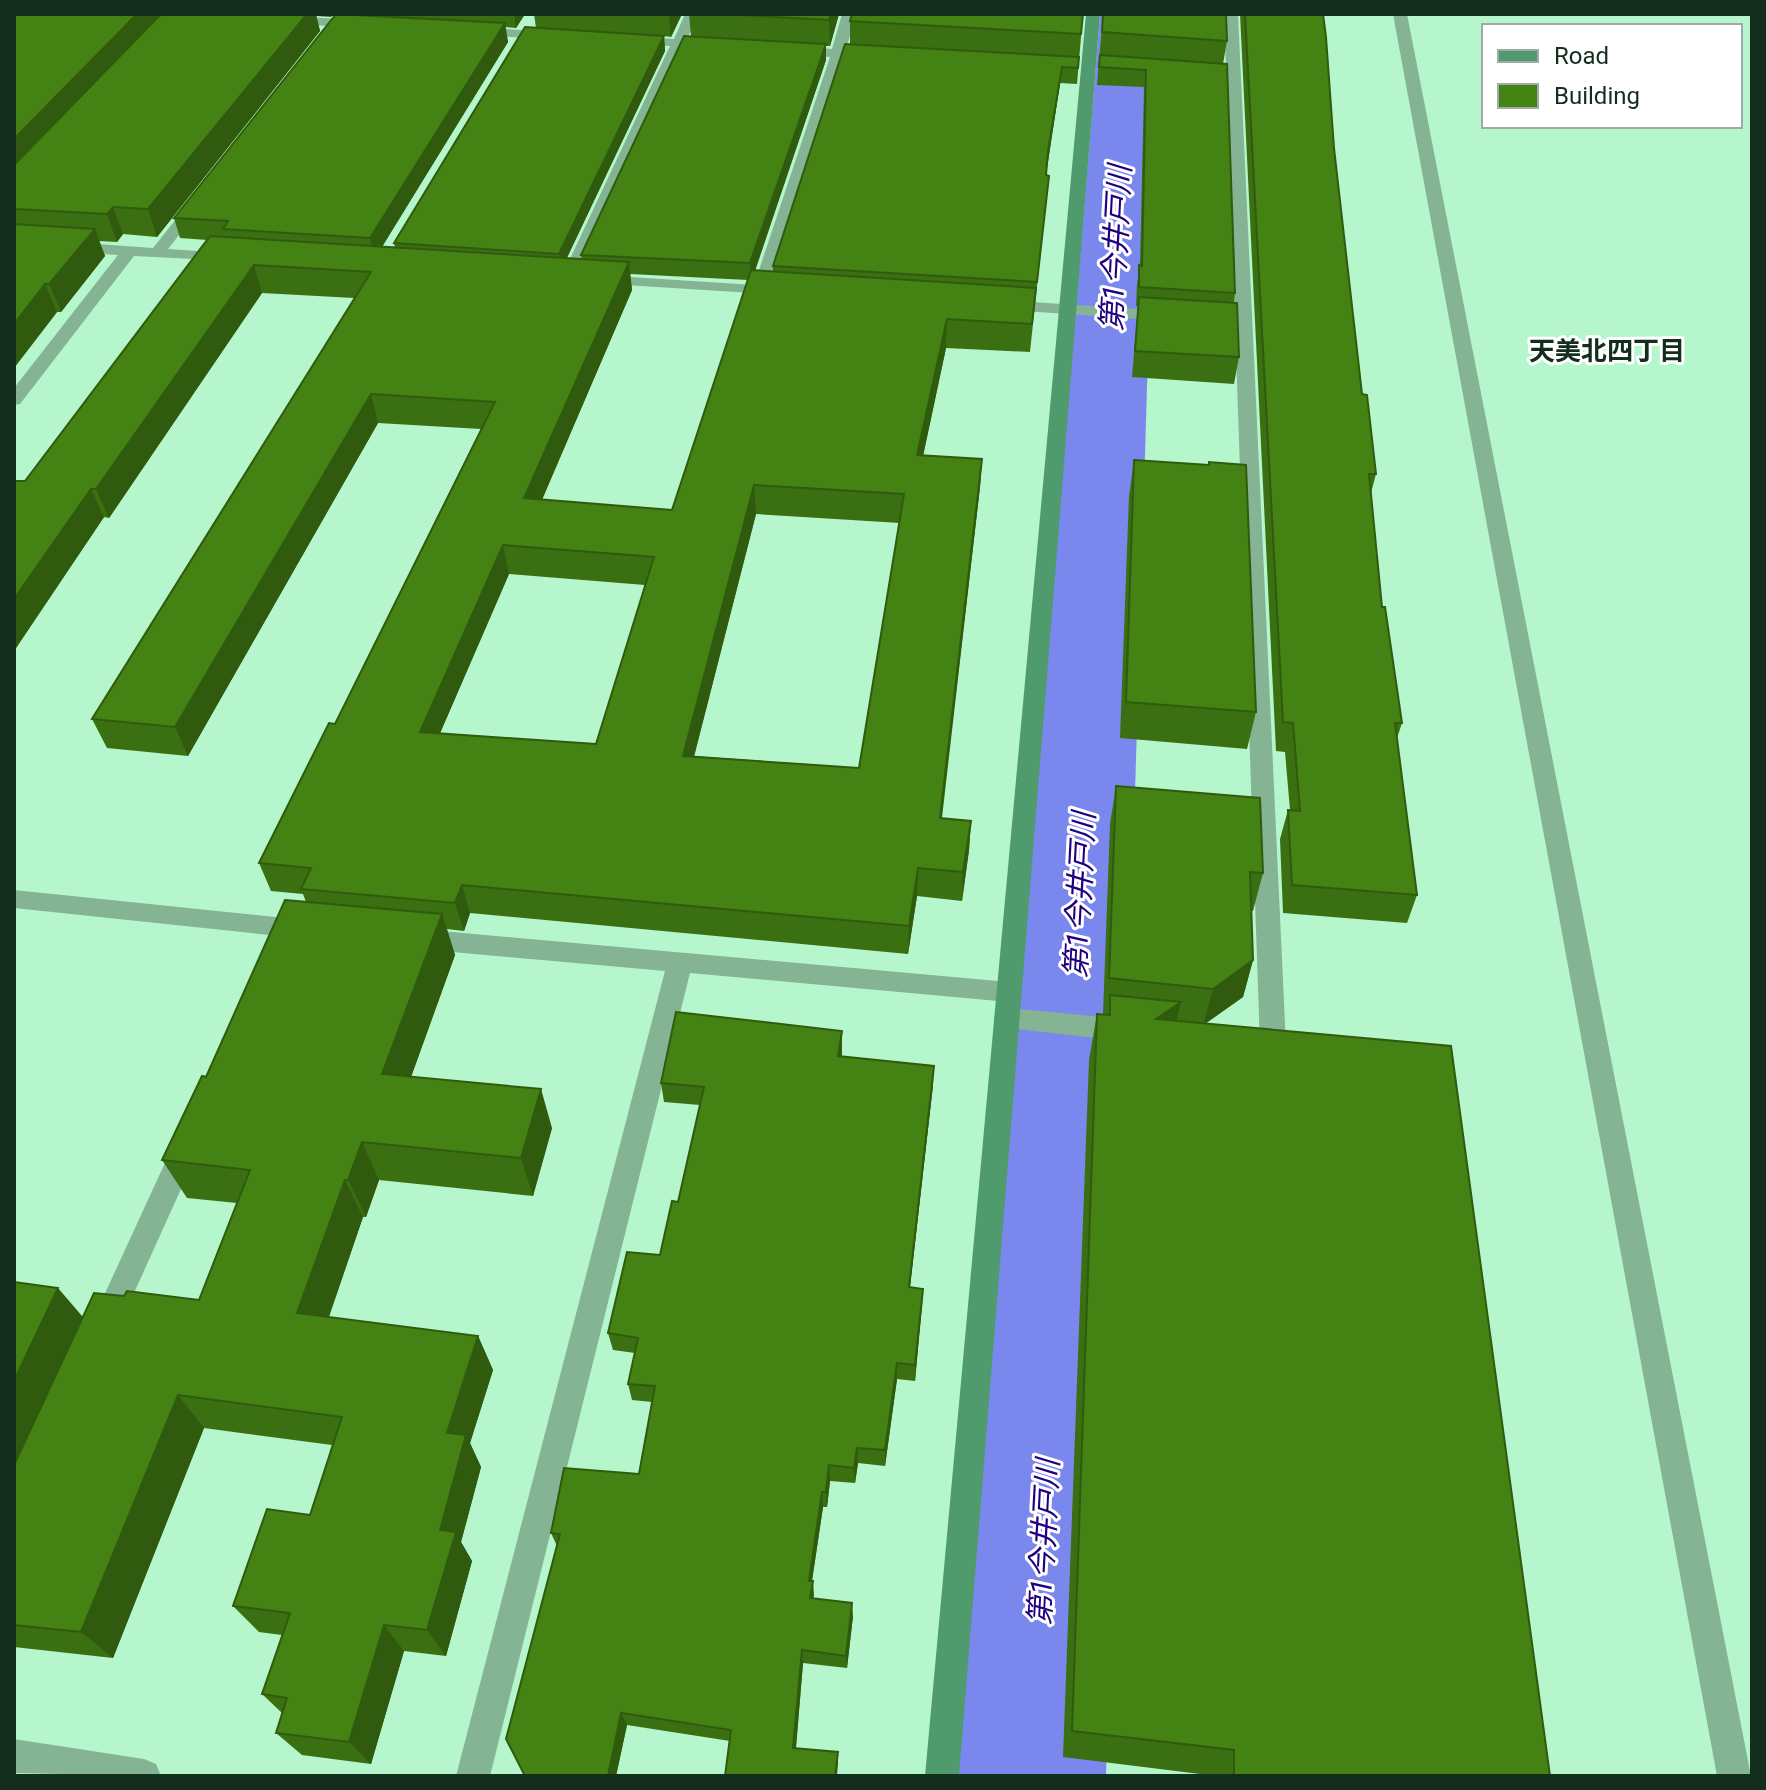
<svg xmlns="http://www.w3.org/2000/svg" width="1766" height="1790" viewBox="0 0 1766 1790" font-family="Roboto,'Noto Sans JP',sans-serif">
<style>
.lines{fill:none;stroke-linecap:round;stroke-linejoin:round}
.river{fill:#7a88ee;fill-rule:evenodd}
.street{fill:#84b494;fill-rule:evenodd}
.secondary{fill:#4f9b6d;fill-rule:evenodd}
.wall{fill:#3a7011;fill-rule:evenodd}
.shaded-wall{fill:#305b0e}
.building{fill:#448214;stroke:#305b0e;stroke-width:2;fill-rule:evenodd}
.labels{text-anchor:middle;stroke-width:6;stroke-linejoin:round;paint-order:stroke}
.far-neighbourhood-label{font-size:26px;font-weight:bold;fill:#142e1e;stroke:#fff}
.water-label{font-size:30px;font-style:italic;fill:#1f0081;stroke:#fff}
</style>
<rect width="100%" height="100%" fill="#b6f6cc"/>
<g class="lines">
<!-- river -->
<polygon class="river" points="1100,14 1158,14 1106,1776 956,1776"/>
<!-- street -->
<g class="street">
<polygon points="685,14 699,14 687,39 711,41 718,45 711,49 683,47 577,278 569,283 563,281 561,278 670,46 632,44 625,40 632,36 674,39"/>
<polygon points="842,14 856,14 846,50 857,54 843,58 770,286 784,287 786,291 784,295 593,283 591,280 593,277 599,275 754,285 830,57 796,54 789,50 796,46 832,49"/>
<polygon points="1224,14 1238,14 1286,1045 1282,1053 1273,1056 1264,1053 1260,1045 1235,325 1206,323 1198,318 1206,313 1235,315"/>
<polygon points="1393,14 1407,14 1751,1776 1717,1776"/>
<polygon points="285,16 360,20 367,24 360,28 280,23 278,20"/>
<polygon points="476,27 551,32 558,36 551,40 471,34 471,28"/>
<polygon points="197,197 205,202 168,249 227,253 233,255 233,261 134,256 20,404 14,405 14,388 118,255 14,248 14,238 153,248 192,199"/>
<polygon points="1002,300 1169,311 1177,316 1169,321 996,309 994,305 996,301"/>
<polygon points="14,890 285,918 294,920 297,927 285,952 276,955 267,952 264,945 269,935 14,908"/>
<polygon points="419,929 1009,982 1018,985 1022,992 1018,999 1009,1002 690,973 490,1776 456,1776 665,971 419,949 410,946 407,939 410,932"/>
<polygon points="1007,1008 1124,1019 1133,1023 1137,1030 1133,1037 1124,1041 1007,1028 998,1025 994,1018 998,1011"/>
<polygon points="186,1135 196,1139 200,1147 115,1335 105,1339 95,1335 90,1325 95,1315 176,1139"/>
<polygon points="14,1739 144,1759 156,1764 161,1776 14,1773"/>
</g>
<!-- secondary -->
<polygon class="secondary" points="1086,14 1100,14 959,1776 925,1776"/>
</g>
<!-- wall -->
<g class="wall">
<polygon points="14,14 334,14 331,17 316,16 320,31 157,237 123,234 117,242 99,241 105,256 61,312 57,312 14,368"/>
<path d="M336 14H525L516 28 505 27 508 42 382 247 395 248 394 243 536 28 534 14H682L671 37 664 36 665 51 567 258 582 259 581 255 691 36 689 14H839L830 46H826V60L755 270 773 271V266L850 44V21L1083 14 1077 84 1060 83 1047 168V193L1030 352 946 348 923 456 982 459 980 487 942 818 971 821 969 850 962 901 917 896 908 954 470 913 464 931 447 929 455 955 411 1077 552 1128 533 1196 379 1180 366 1217H363L329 1317 478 1336 493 1370 470 1443 481 1467 461 1542 472 1561 446 1656 404 1651 371 1764 302 1755 276 1733 282 1713 262 1694 282 1635 259 1632 233 1606 310 1515 332 1445 204 1428 113 1658 14 1647V1282L83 1317 124 1296 199 1300 237 1203 187 1198 162 1160 206 1077 306 902 303 894 271 891 259 863 335 724 481 429 378 423 188 756 107 748 92 719 354 298 262 293 109 518 104 517 14 651V481H25L207 240 180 238 174 218ZM630 274 748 280 672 510 542 500 632 290ZM756 514 900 523 859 768 694 756ZM509 574 645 585 596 744 440 733Z"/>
<polygon points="1103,14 1227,41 1223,64 1235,293 1234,303 1239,357 1234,384 1132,377 1138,306 1136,306 1137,284 1140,265 1144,87 1097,85"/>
<polygon points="1240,14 1323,14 1334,148 1362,394 1376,474 1371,493 1382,607 1402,723 1397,738 1417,895 1407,923 1283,913 1280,839 1288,810 1290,810 1285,752 1276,751"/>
<polygon points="1134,460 1256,712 1247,749 1120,738 1129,496"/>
<polygon points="1116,786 1263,873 1253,911 1251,911 1253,960 1243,997 1205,1024 1550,1776 1216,1776 1063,1757 1089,1060 1097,1014 1103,1014 1110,824"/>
<polygon points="842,1051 842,1056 933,1085 910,1287 923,1289 915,1381 897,1379 885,1466 858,1463 855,1483 830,1481 827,1507 823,1507 812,1581 813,1599 853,1616 847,1668 803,1663 796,1748 838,1752 838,1763 730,1741 627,1725 616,1776 525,1776 557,1546 551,1533 639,1474 652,1402 632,1400 628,1384 635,1353 613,1350 608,1333 660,1255 678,1202 700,1105 664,1102 661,1083"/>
</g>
<!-- shaded-wall -->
<g class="shaded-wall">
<polygon points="137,14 160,14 14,178 14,139"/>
<polygon points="307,14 316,14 320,31 157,237 148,209"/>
<polygon points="514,14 525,14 516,28"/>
<polygon points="669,14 682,14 671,37"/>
<polygon points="831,14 839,14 830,46 829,20"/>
<polygon points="505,23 508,42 375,258 370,238"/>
<polygon points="664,36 665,51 561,270 559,254"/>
<polygon points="826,44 826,60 752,280 750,263"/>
<polygon points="1062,67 1060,83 1047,168 1048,151"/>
<polygon points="113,207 123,234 117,242 107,214"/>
<polygon points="95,229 105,256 61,312 49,284"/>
<polygon points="629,262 632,290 530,527 524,498"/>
<polygon points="254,265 262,293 109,518 96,489"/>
<polygon points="45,284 57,312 14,368 14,324"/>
<polygon points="947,319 946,348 917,484 917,455"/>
<polygon points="371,394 378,423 188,756 175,727"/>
<polygon points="982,459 980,487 938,846 940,818"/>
<polygon points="754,485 756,514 687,784 683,756"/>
<polygon points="91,489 104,517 14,651 14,599"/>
<polygon points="503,545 509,574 428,761 420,732"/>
<polygon points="971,821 969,850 962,901 963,872"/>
<polygon points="918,868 917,896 908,954 909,926"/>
<polygon points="462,885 470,913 464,931 455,903"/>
<polygon points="442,914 455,955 398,1113 382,1074"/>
<polygon points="1253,960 1243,997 1203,1025 1213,989"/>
<polygon points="1181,1002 1170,1048 1156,1019"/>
<polygon points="842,1031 842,1051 838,1075 838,1056"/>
<polygon points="934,1066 933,1085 908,1304 909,1287"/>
<polygon points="541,1089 552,1128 533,1196 521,1158"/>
<polygon points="362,1142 379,1180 366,1217 348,1180"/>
<polygon points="345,1180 363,1217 318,1348 297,1313"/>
<polygon points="58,1288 88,1323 14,1484 14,1381"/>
<polygon points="923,1289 922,1306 915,1381 915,1365"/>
<polygon points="478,1336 493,1370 470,1443 481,1467 461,1542 472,1561 446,1656 427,1630 440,1530 447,1433"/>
<polygon points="897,1363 897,1379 885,1466 885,1450"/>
<polygon points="178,1395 204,1428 113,1658 81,1632"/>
<polygon points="857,1448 858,1463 855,1483 854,1468"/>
<polygon points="829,1465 830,1481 827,1507 826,1492"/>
<polygon points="822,1492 823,1507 810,1594 809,1581"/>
<polygon points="813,1581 814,1595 811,1611 810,1598"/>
<polygon points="852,1603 853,1616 847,1668 846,1656"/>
<polygon points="384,1625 404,1651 371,1764 349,1742"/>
<polygon points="802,1650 803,1663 795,1758 793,1748"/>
<polygon points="621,1713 627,1725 616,1776 608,1776"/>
<polygon points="838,1752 838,1763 837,1776 835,1776"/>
</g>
<!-- building -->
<g class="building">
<polygon points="14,14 137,14 14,139"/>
<polygon points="161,14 307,14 148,209 113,207 107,214 14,209 14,165"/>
<polygon points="336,14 505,23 370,238 223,229 228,221 174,218"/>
<polygon points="724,14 831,14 829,20"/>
<polygon points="852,14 1083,14 1081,34 850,21"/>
<polygon points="1103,14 1226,14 1227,41 1102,32"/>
<polygon points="1245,14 1323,14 1326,37 1334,148 1362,394 1367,395 1376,474 1369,474 1382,607 1385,607 1402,723 1395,723 1417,895 1292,885 1288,810 1300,811 1293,723 1283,722"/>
<polygon points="525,27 664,36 559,254 394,243"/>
<polygon points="684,36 826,44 750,263 581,255"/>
<polygon points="845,44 1079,57 1078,68 1062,67 1048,151 1046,175 1049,176 1037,282 773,266"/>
<polygon points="1100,55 1227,64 1235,293 1139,287 1139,265 1142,266 1146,70 1099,67"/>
<polygon points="14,224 95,229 49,284 45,284 14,324"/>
<path d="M210 236 629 262 524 498 672 510 751 270 1036 288 1032 324 947 319 917 455 982 459 940 818 971 821 963 872 918 868 909 926 462 885 455 903 301 889 311 868 259 863 329 723 335 724 495 402 371 394 175 727 92 719 371 272 254 265 96 489H91L14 599V481H25ZM754 485 904 494 859 768 683 756ZM503 545 654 557 596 744 420 732Z"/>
<polygon points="1139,297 1237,303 1239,357 1135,351"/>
<polygon points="1134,460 1209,465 1209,462 1246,465 1256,712 1126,702"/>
<polygon points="1116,786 1260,798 1263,873 1250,872 1253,960 1213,989 1109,978"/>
<polygon points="285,900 442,914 382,1074 541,1089 521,1158 362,1142 348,1180 345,1180 297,1313 478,1336 447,1433 466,1435 440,1530 456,1532 427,1630 384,1625 349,1742 276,1733 287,1698 262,1694 290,1613 233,1606 267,1509 310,1515 342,1417 178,1395 81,1632 14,1625 14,1465 94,1293 124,1296 127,1291 199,1300 250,1170 162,1160 202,1076 206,1077"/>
<polygon points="1110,995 1181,1002 1156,1019 1451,1046 1550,1776 1234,1776 1234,1750 1072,1731 1097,1014 1110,1015"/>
<polygon points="676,1012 842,1031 838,1056 934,1066 909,1287 923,1289 915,1365 897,1363 885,1450 857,1448 854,1468 829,1465 826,1492 822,1492 809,1581 813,1581 810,1598 852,1603 846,1656 802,1650 793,1748 838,1752 835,1776 725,1776 731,1730 621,1713 608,1776 525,1776 506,1739 560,1534 551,1533 564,1468 639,1474 655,1386 628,1384 638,1338 608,1333 627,1252 660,1255 672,1201 678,1202 704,1087 661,1083"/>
<polygon points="14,1282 58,1288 14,1381"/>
</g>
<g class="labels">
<!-- far-neighbourhood labels -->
<g class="far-neighbourhood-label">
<text x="1607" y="360">天美北四丁目</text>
</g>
<!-- water labels -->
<g class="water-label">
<text transform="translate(1116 248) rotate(-87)" y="10">第1今井戸川</text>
<text transform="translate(1080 895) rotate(-87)" y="10">第1今井戸川</text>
<text transform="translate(1044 1542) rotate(-87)" y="10">第1今井戸川</text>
</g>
</g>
<!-- border -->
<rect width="1766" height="1790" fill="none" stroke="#142e1e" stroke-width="32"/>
<!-- legend -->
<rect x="1482" y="24" width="260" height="104" fill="#ffffff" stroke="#a1aba5" stroke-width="2"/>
<rect x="1498" y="50" width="40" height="12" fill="#4f9b6d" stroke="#a1aba5" stroke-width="2"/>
<text x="1554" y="64" font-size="24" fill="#142e1e">Road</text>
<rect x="1498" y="84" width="40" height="24" fill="#448214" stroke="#a1aba5" stroke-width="2"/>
<text x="1554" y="104" font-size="24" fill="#142e1e">Building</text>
</svg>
